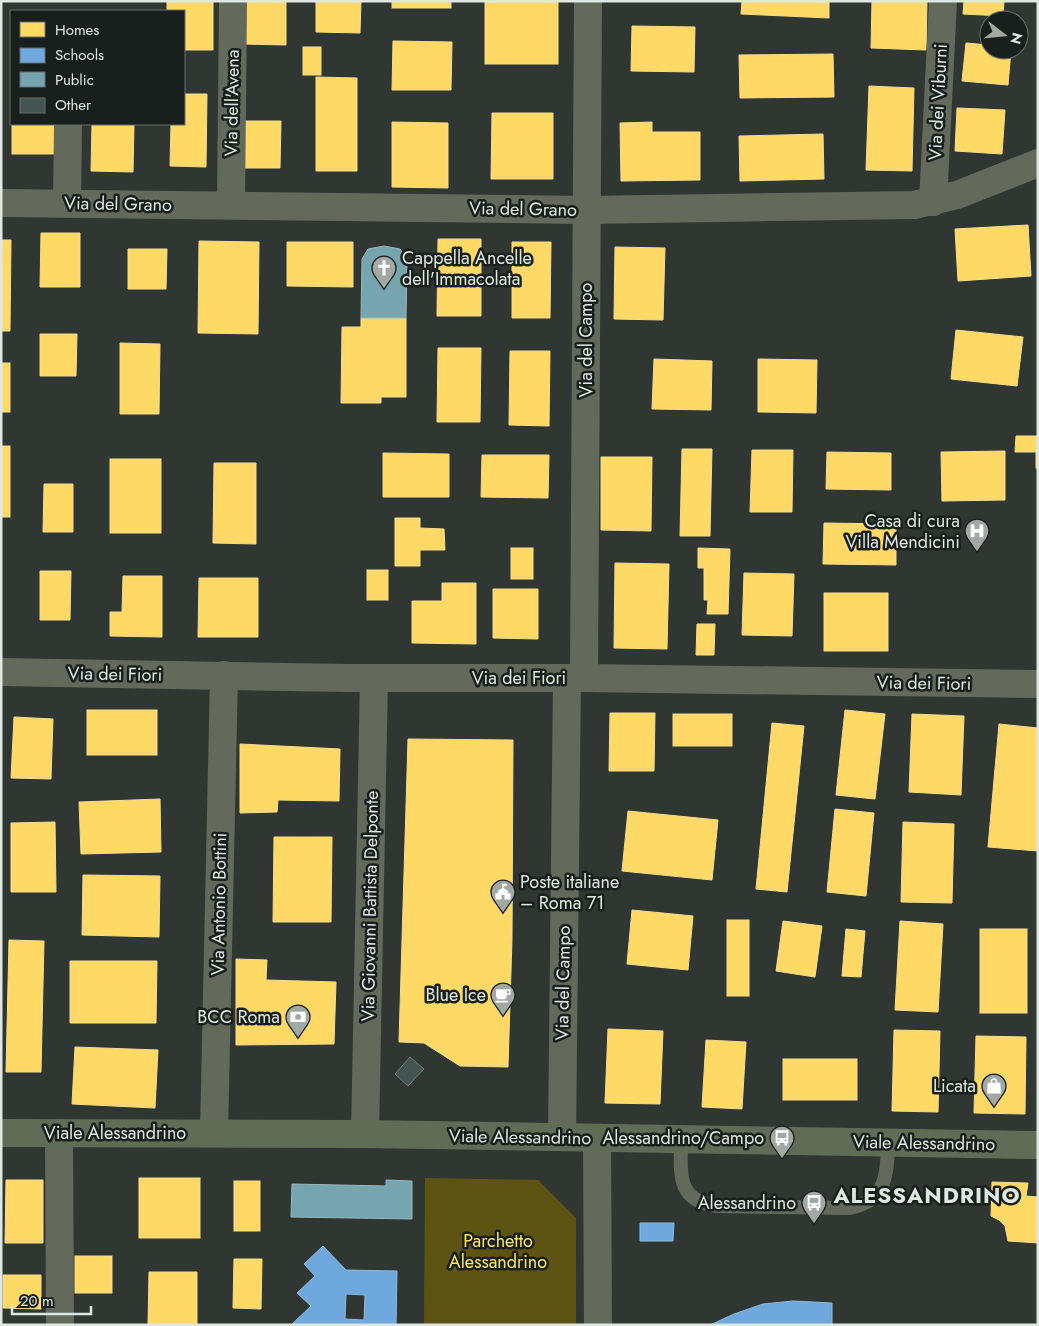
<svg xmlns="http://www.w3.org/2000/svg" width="1039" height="1326" viewBox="0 0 1039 1326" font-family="Jost,sans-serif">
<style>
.green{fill:#5d5413}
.homes{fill:#ffd966;stroke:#f5dd8b}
.schools{fill:#6fa8dc;stroke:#91bbde;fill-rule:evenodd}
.public{fill:#76a5af;stroke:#96b9be}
.building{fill:#435452;stroke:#737a77}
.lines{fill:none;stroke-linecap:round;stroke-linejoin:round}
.lane{stroke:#636a5b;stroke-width:14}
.street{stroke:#636a5b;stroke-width:28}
.secondary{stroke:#616c57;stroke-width:28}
.labels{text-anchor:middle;stroke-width:5;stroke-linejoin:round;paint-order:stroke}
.street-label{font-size:18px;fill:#dfe7e2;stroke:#191f1c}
.poi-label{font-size:18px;fill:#dfe7e2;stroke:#191f1c;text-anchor:end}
.park-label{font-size:18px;fill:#fde560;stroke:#191f1c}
.district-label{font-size:22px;font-weight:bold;letter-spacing:1px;fill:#dfe7e2;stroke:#191f1c}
</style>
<rect width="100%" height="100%" fill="#303733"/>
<!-- green -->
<polygon class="green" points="425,1178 538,1180 576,1218 576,1325 424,1325"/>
<!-- homes -->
<g class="homes">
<polygon points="167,1 213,1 213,50 184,50 184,11 167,11"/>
<polygon points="241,1 286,1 286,45 241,44"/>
<polygon points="316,1 361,1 360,33 316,32"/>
<rect x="392" y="1" width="59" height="7"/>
<polygon points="742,1 829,1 829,18 741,14"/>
<polygon points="872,1 927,1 926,50 871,48"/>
<polygon points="964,1 1004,1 1003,16 963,14"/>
<rect x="485" y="2" width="73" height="62"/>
<polygon points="632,26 695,27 694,72 631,71"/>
<polygon points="393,41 452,42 451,90 392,90"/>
<polygon points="966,43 989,45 989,50 1011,50 1008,85 962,81"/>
<rect x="303" y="47" width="18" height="28"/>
<polygon points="833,54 834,97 740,98 739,55"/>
<polygon points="316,77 357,78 357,171 316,171"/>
<polygon points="869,86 914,88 912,171 866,170"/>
<polygon points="184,94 207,94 206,167 170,166 171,124 184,124"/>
<polygon points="957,108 1005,110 1002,154 955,151"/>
<polygon points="492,113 553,113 553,179 491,179"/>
<polygon points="238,121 281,121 280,168 238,168"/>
<polygon points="392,122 448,123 448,188 392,187"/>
<polygon points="652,122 652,132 700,132 700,180 621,181 620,123"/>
<rect x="12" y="124" width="43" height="30"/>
<polygon points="92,124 134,124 133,172 91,171"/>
<polygon points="823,134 824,179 740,181 739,136"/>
<polygon points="1028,225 1031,276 958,281 955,229"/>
<polygon points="41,233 80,233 80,287 40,287"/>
<polygon points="438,239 481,239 481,316 437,316"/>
<polygon points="1,240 11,240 10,331 1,331"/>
<polygon points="199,241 259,242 258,334 198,333"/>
<polygon points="287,242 353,242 353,287 287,286"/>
<polygon points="512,242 551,242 550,318 512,318"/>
<polygon points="615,247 665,248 663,320 614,319"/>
<polygon points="128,249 167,249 166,289 128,289"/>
<polygon points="361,318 406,318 406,397 381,397 381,403 341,403 342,327 361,327"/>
<polygon points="956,330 1023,337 1017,386 951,379"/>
<polygon points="40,334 77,334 76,376 40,376"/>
<polygon points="120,343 160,344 159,414 120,414"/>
<polygon points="438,348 481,348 480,422 437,422"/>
<polygon points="510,351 550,351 549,426 509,425"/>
<polygon points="654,359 712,361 711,410 652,409"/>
<polygon points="758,359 817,360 816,413 758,412"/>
<rect x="1" y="363" width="9" height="49"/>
<polygon points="1016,436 1036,436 1036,452 1015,452"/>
<rect x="1036" y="436" width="2" height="32"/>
<rect x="1" y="446" width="9" height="71"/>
<polygon points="682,449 712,449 710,536 680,536"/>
<polygon points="752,450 793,450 792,512 750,512"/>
<polygon points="1005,451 1005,500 942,501 941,452"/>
<polygon points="827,452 891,453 891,490 826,489"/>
<polygon points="383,453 449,454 449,497 383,497"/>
<polygon points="482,455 549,455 548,498 481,497"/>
<polygon points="601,457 652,457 651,531 601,530"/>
<rect x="110" y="459" width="51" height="74"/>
<polygon points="214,463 256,463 256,544 213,543"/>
<polygon points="44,484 73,484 73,532 43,532"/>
<polygon points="395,518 420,518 420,528 444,529 445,550 420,550 420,566 395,566"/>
<polygon points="824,523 896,524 896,565 823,564"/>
<rect x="511" y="548" width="22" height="31"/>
<polygon points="698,548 730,549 728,614 707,614 708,600 704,600 704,568 698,568"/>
<polygon points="615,563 669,564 667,649 614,648"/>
<rect x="367" y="570" width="21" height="30"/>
<polygon points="40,571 71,571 70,620 40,620"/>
<polygon points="744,573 794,574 792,636 742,635"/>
<polygon points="123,576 162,576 162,637 110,636 110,612 122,612"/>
<polygon points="199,578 258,578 258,637 198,637"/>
<polygon points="442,583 476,583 476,644 412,643 412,601 442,601"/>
<polygon points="493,589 538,589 538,639 493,638"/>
<rect x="824" y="593" width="64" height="58"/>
<polygon points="697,624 715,624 714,655 696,655"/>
<rect x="87" y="710" width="70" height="45"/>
<polygon points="845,710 885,714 875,799 836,795"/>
<polygon points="610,713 655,713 654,771 609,771"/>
<rect x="673" y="714" width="59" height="32"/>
<polygon points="912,714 964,716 961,795 909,792"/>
<polygon points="14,717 53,719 51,779 11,778"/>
<polygon points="772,723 804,726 787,892 756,889"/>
<polygon points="999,724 1038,728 1038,851 988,847"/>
<polygon points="408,739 513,740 512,939 508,1067 460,1066 424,1043 399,1042"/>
<polygon points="240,744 340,749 339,801 278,800 277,812 240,813"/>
<polygon points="160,799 161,852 81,854 79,802"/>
<polygon points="835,809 874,813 866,896 827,892"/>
<polygon points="628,811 718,820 712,880 622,871"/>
<polygon points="55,822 56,892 11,892 11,823"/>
<polygon points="903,822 954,824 952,903 901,902"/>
<polygon points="274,837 332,837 331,922 273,922"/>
<polygon points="83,875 160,876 159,937 82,935"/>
<polygon points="632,910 693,916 688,970 627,964"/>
<rect x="727" y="920" width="22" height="76"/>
<polygon points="783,921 822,926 815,977 776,971"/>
<polygon points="900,921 943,924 938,1012 895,1010"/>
<polygon points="846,929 865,931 861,977 842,976"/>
<rect x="980" y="929" width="47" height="84"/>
<polygon points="9,940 44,941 41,1072 6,1072"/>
<polygon points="236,959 267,960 266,980 336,982 334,1044 236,1045"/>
<polygon points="70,961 157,961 156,1023 70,1023"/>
<polygon points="608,1029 663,1031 660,1104 605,1103"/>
<polygon points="894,1030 940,1031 938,1112 892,1111"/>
<polygon points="976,1036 1026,1037 1025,1114 974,1113"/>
<polygon points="706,1040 746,1042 742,1109 702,1107"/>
<polygon points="75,1047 158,1050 155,1108 72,1104"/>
<rect x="783" y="1059" width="74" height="41"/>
<rect x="139" y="1178" width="61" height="60"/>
<polygon points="6,1180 43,1180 43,1243 5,1243"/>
<rect x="234" y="1181" width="26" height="50"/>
<polygon points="992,1182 1028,1183 1026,1196 1038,1197 1038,1243 1008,1241 1005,1226 999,1220 991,1216"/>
<rect x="75" y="1256" width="37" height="37"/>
<polygon points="234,1259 262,1259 261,1309 233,1308"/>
<polygon points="149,1272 197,1272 197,1325 148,1325"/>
<polygon points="3,1275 41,1275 41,1309 3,1308"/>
</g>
<!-- schools -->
<g class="schools">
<polygon points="640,1223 674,1223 673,1241 640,1241"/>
<path d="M323 1246 346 1270 397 1271 396 1325H291L311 1306 297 1293 315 1276 304 1264ZM346 1294 365 1295 364 1320 345 1319Z"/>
<polygon points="793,1301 832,1303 832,1325 710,1325 734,1314 763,1304"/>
</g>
<!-- public -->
<g class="public">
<polygon points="384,246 400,249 407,259 406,318 361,318 362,259 368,249"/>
<polygon points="386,1180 412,1181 412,1219 291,1217 292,1184 386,1186"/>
</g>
<!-- building -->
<polygon class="building" points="410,1057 424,1069 408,1086 395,1074"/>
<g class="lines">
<!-- lane -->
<path class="lane" d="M681 1139C681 1172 675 1201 717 1206L849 1208C887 1201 887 1174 888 1142"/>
<!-- street -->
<g class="street">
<polyline points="933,202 943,1"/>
<polyline points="1,203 586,210 914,205 957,195 1038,163"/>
<polyline points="67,203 68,124"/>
<polyline points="231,205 233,1"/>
<polyline points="1,672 346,678 584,678 1038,684"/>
<polyline points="584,678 588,1"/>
<polyline points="59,1133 60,1325"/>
<polyline points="214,1133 224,675"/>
<polyline points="365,1134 374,678"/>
<polyline points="562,1137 567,678"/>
<polyline points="597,1138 598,1325"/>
</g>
<!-- secondary -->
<polyline class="secondary" points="1,1133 365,1134 1038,1145"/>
</g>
<!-- icons -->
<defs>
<symbol id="church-pin" viewBox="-11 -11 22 30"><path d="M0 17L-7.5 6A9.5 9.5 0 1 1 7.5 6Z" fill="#a2a9a5" stroke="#191f1c"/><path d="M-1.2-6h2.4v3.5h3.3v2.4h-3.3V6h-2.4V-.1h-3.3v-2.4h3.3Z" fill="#fff"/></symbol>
<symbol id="hospital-pin" viewBox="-11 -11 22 30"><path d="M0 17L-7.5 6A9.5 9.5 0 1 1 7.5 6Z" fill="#a2a9a5" stroke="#191f1c"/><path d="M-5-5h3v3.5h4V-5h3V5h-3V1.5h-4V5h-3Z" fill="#fff"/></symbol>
<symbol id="civic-pin" viewBox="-11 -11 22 30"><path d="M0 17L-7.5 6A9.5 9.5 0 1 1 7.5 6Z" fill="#a2a9a5" stroke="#191f1c"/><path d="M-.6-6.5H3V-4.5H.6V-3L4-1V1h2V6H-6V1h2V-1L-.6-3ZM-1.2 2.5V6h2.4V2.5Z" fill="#fff"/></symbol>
<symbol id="cafe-pin" viewBox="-11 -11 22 30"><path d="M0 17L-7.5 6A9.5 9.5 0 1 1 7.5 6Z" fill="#a2a9a5" stroke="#191f1c"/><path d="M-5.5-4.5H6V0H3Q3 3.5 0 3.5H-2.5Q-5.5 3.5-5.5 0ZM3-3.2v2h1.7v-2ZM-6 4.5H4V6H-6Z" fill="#fff"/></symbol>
<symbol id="bank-pin" viewBox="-11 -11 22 30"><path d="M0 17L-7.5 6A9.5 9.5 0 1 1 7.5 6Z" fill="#a2a9a5" stroke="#191f1c"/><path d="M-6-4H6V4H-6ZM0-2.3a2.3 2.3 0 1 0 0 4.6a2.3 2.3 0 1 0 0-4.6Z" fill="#fff"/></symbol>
<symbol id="shop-pin" viewBox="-11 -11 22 30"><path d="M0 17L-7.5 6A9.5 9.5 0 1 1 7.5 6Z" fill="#a2a9a5" stroke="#191f1c"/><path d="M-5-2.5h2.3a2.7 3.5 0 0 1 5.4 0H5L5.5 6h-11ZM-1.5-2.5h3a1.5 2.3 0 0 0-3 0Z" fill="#fff"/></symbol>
<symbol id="bus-pin" viewBox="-11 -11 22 30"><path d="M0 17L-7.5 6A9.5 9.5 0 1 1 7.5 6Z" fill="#a2a9a5" stroke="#191f1c"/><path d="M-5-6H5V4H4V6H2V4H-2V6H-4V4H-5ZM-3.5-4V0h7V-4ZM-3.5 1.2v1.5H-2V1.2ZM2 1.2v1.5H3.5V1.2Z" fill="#fff"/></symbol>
</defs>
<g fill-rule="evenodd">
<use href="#church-pin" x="370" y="254" width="28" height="38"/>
<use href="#hospital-pin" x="963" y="517" width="28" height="38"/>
<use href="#civic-pin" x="489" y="878" width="28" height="38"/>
<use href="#cafe-pin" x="489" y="981" width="28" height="38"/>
<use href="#bank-pin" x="284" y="1003" width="28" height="38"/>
<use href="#shop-pin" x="980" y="1072" width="28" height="38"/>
<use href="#bus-pin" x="768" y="1124" width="28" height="38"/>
<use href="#bus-pin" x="800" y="1189" width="28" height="38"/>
</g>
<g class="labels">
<!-- street labels -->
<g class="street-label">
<text transform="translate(938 102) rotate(-87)" y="6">Via dei Viburni</text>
<text transform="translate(232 103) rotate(-89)" y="6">Via dell'Avena</text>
<text transform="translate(118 204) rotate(1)" y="6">Via del Grano</text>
<text transform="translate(523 209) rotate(1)" y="6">Via del Grano</text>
<text transform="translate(586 340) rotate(-90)" y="6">Via del Campo</text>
<text transform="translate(115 674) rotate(1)" y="6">Via dei Fiori</text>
<text x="519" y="684">Via dei Fiori</text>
<text transform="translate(924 683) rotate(1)" y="6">Via dei Fiori</text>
<text transform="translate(219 904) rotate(-89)" y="6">Via Antonio Bottini</text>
<text transform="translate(370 906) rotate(-89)" y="6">Via Giovanni Battista Delponte</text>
<text transform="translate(563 983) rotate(-89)" y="6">Via del Campo</text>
<text x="115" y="1139">Viale Alessandrino</text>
<text transform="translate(520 1137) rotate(1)" y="6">Viale Alessandrino</text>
<text transform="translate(924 1143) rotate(1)" y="6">Viale Alessandrino</text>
</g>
<!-- poi labels -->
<g class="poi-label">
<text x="402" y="264" text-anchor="start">Cappella Ancelle<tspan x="402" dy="21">dell'Immacolata</tspan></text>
<text x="960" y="527">Casa di cura<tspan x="960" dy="21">Villa Mendicini</tspan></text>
<text x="520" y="888" text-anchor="start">Poste italiane<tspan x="520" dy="21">– Roma 71</tspan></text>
<text x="486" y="1001">Blue Ice</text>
<text x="280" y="1023">BCC Roma</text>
<text x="976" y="1092">Licata</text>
<text x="764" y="1144">Alessandrino/Campo</text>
<text x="796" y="1209">Alessandrino</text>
</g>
<!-- park labels -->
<g class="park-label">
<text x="498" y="1247">Parchetto<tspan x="498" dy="21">Alessandrino</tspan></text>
</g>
<!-- district labels -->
<g class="district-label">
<text x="927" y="1203">ALESSANDRINO</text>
</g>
</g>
<!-- border -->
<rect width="1039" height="1326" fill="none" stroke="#dfe7e2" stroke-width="5"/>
<!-- legend -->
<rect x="10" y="10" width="175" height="115" fill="#191f1c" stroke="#686f6b"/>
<rect x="20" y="22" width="25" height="15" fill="#ffd966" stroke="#686f6b"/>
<text x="55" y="35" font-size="15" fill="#dfe7e2">Homes</text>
<rect x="20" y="48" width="25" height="15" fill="#6fa8dc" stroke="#686f6b"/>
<text x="55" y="60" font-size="15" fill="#dfe7e2">Schools</text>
<rect x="20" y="72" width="25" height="15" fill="#76a5af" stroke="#686f6b"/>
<text x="55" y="85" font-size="15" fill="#dfe7e2">Public</text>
<rect x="20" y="98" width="25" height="15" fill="#435452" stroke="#686f6b"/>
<text x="55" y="110" font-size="15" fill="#dfe7e2">Other</text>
<!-- north arrow -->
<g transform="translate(1004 35) rotate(106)"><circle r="24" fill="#191f1c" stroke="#686f6b"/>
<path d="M0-4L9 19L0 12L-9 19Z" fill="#a2a9a5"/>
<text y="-8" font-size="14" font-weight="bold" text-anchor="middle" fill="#dfe7e2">N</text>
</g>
<!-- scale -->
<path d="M12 1306v8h79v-8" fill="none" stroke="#dfe7e2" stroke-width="2.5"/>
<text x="20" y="1306" font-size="15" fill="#dfe7e2" stroke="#191f1c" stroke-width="4" paint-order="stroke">20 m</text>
</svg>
